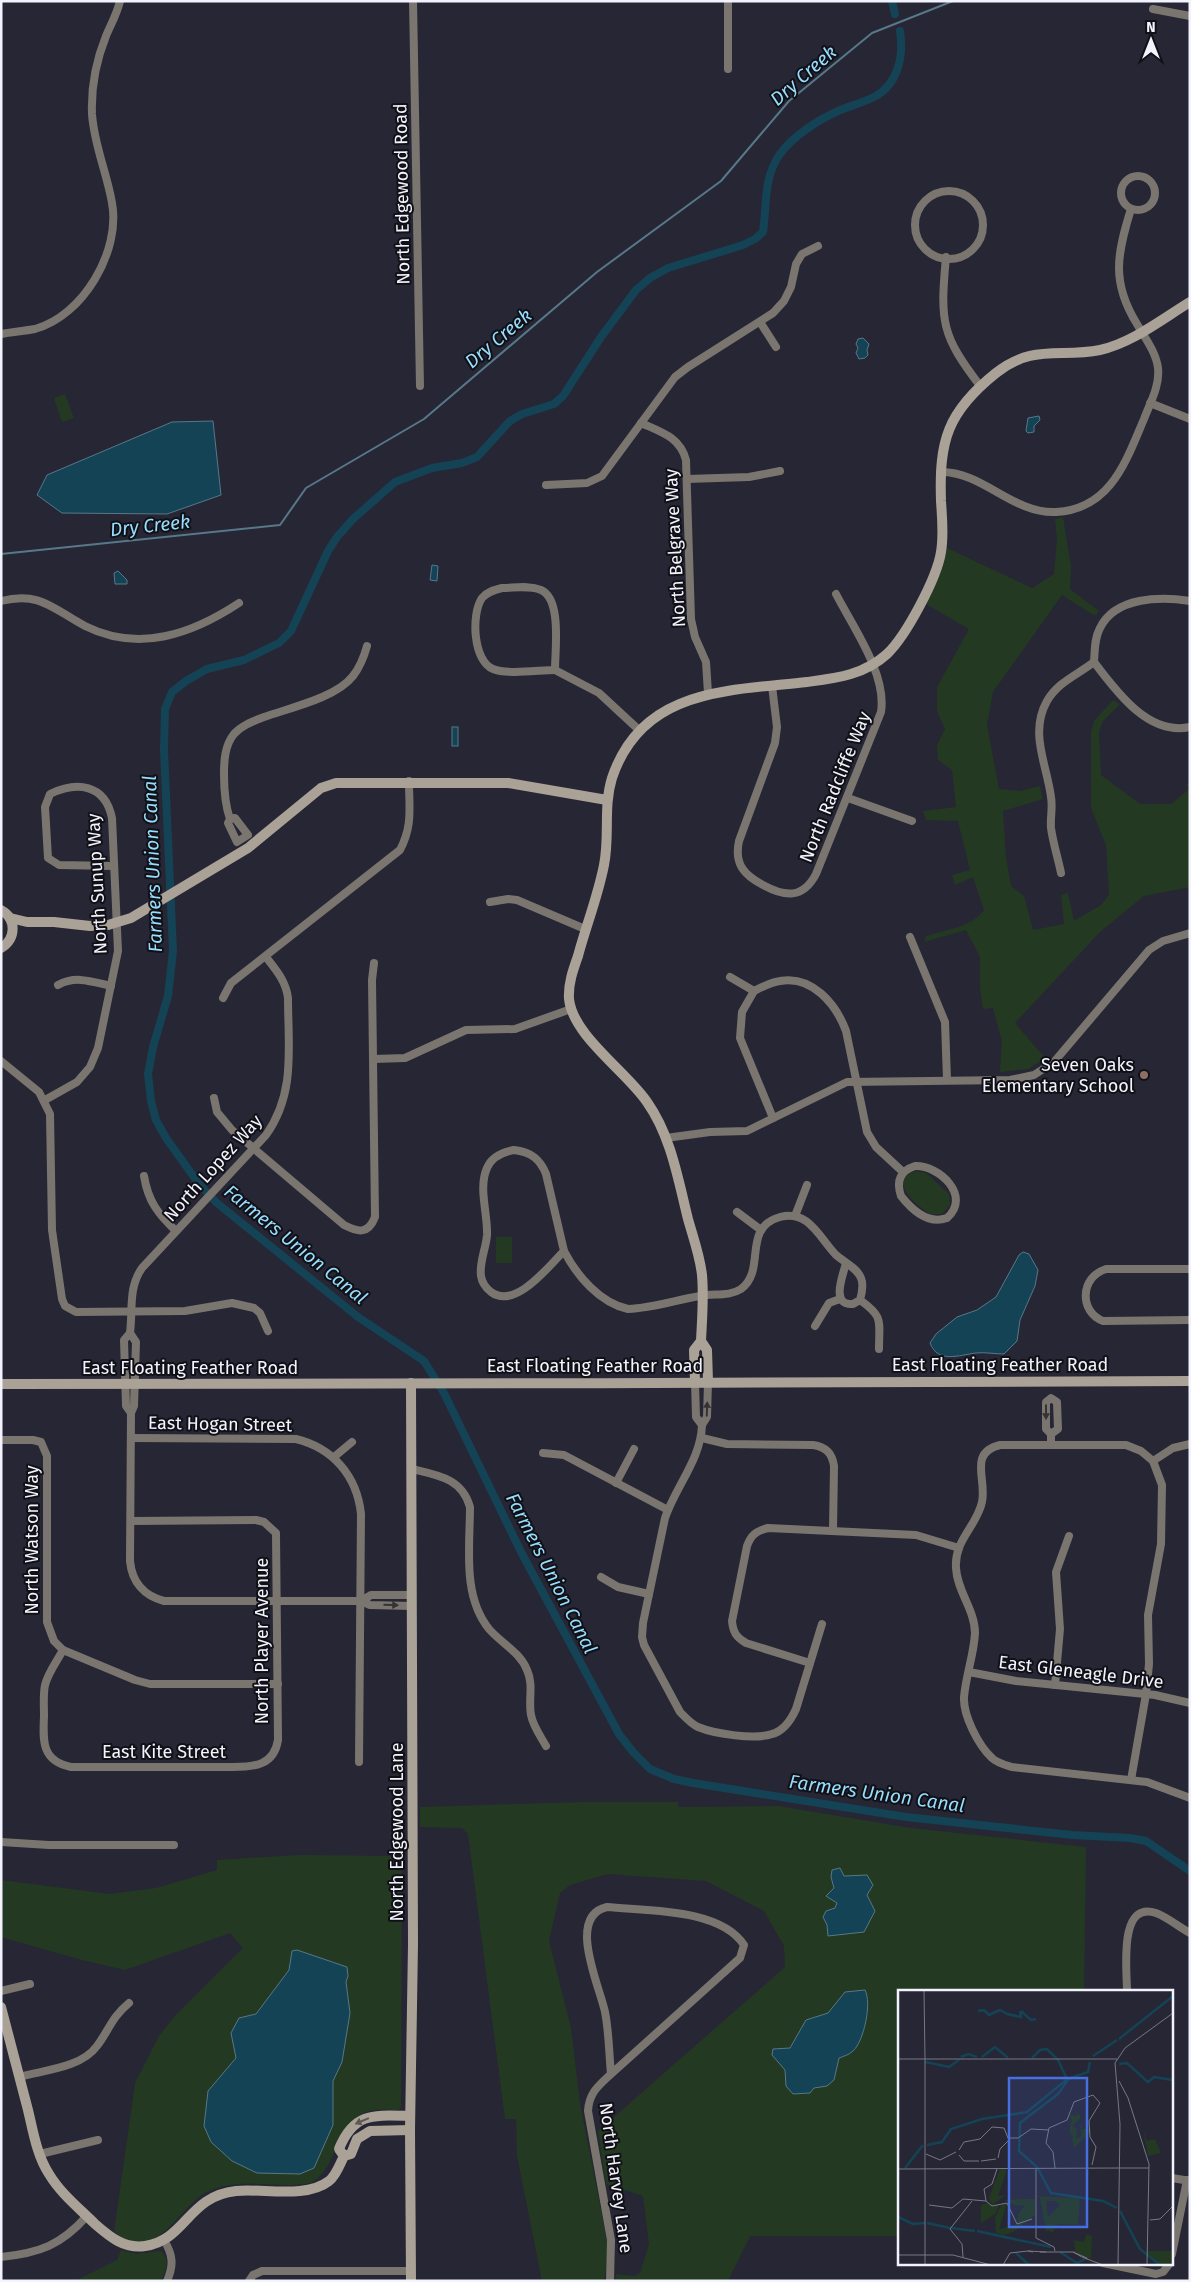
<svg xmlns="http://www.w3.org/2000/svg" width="1191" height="2282" viewBox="0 0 1191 2282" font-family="'Fira Sans',sans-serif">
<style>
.green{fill:#243921}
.water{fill:#144356;stroke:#577888}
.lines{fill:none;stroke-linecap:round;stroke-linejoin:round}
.stream{stroke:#577888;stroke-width:2}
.canal{stroke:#144356;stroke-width:8}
.street{stroke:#7a756e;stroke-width:8}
.secondary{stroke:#aaa297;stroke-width:10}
.oneway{fill:#353335}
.oneway2{fill:#5d5956}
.education-dot{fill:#8d6e63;stroke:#101016;stroke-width:2}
.labels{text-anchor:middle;stroke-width:4;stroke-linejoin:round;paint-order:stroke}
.street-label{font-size:18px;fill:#f3f3fe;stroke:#101016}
.poi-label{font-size:18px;fill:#f3f3fe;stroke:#101016;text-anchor:end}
.water-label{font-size:19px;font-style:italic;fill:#97ddfe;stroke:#101016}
.inset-river{fill:none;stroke:#144356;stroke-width:2.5}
.inset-road{fill:none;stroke:#787885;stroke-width:1}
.view{fill:#486fe0;fill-opacity:0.15;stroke:#486fe0;stroke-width:2.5}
.inset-edge{fill:none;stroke:#f3f3fe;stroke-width:2.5}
</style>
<rect width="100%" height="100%" fill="#262635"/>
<!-- green -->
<g class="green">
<polygon points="65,394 74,418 62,422 54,398"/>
<path d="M1063 517 1071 567 1070 589 1099 611 1095 616 1062 595 993 692 987 725 999 789 1020 791 1040 786 1043 799 1003 811 1006 857 1011 886 1024 896 1033 930 1064 924 1061 895 1068 893 1074 921 1101 905 1109 895 1106 845 1091 808V732L1094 721 1113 700 1120 704 1103 721 1099 732 1101 775 1140 804H1171L1188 790 1187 784 1190 783V887L1144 896 1100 932 1015 1023 1045 1058 1028 1069 1000 1072 1002 1041 993 1008 983 1009 980 989V957L966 930 924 942 926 936C945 930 972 927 984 910L973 877 955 885 952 875 970 870 958 821 926 820 923 811 956 807 952 770 938 760 937 745 945 729 937 711V687L969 629 926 604 942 569 947 548 1032 588 1054 574 1057 539 1055 519Z"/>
<path d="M916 1171 926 1173 949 1194 950 1205 942 1214H930C917 1206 886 1180 916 1171Z"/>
<rect x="496" y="1237" width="16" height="26"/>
<polygon points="584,1802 678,1802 678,1807 778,1806 911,1828 1086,1847 1084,1991 900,1991 900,2236 750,2236 728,2281 615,2281 616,2274 634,2276 640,2273 649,2244 643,2196 606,2184 598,2131 785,1967 784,1946 764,1911 706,1881 608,1874 570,1885 560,1893 549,1941 571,2028 580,2103 609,2251 604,2281 542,2281 517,2156 516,2119 505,2119 468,1834 462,1828 420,1827 420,1807"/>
<path d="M299 1855 402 1856 401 2108 398 2110C391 2110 382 2109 375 2110 332 2117 342 2166 311 2183 277 2190 237 2175 205 2193 175 2211 156 2266 114 2232L135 2083 159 2036 175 2016 243 1948 230 1933 125 1970 82 1960 1 1937V1880L110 1894 156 1888 217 1870V1860Z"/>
<path d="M121 2250 136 2254 161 2251C171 2261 166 2270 161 2281H75L117 2260Z"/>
</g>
<!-- water -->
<g class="water">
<polygon points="863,338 869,344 867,350 868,355 865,358 859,359 856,353 858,348 856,344 858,339"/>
<polygon points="1039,416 1040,420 1034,426 1034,432 1028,433 1026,431 1028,418"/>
<polygon points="213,421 221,495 167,514 62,513 37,495 47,475 172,422"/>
<polygon points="432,565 438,566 437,581 430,580"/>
<polygon points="118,571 127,580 127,584 115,584 114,573"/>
<rect x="452" y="727" width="6" height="19"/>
<path d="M1023 1252 1029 1254 1038 1270 1035 1286 1020 1320 1017 1341 1004 1354C995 1354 985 1352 976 1353 959 1355 938 1364 930 1343L936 1334 957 1317 977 1310 996 1297 1019 1255Z"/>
<polygon points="840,1868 844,1876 867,1875 873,1885 867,1895 875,1911 864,1932 828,1936 827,1925 823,1917 826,1911 835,1908 837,1903 826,1896 834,1888 831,1877 832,1870"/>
<polygon points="297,1950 347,1967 348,1976 346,1982 350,2013 342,2062 333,2081 333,2125 314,2168 300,2174 257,2173 232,2161 211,2142 204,2126 208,2091 236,2058 231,2033 239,2018 256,2014 289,1970 292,1951"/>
<path d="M865 1990C872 2003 864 2041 853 2051 849 2055 844 2056 839 2058L834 2080 827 2086 814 2088 810 2093 793 2094 786 2086 785 2070 772 2055 773 2049 790 2048 806 2020 828 2013 845 1992Z"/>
</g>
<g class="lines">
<!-- stream -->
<polyline class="stream" points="1,554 280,525 306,488 424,419 597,272 721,181 789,101 872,33 953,1"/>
<!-- canal -->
<g class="canal">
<polyline points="892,1 895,14"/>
<path d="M900 31C904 56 898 85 874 97 862 103 850 106 838 111 818 120 793 136 780 154 763 178 767 205 763 232L755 239 743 245 668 268 650 278 636 290 601 337 563 396 554 404 522 414 510 421 477 457 462 463 432 468 395 482 353 519 337 537 328 551 291 631 279 643 244 660 207 669 186 681 172 692 165 709 164 750 173 951 168 996 153 1047 148 1074 151 1101 156 1120 166 1138 199 1184 217 1203 358 1317 424 1361 444 1393 521 1552 619 1734 633 1752 650 1769 674 1779 693 1783 906 1817 1072 1835 1130 1838 1146 1841 1190 1871"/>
</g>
<!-- street -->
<g class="street">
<polyline points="413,1 420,386"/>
<polyline points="728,1 728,69"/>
<polyline points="1153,9 1190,16"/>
<circle cx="1138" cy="193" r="17"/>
<circle cx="949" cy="225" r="34"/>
<path d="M946 257C940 322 941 335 981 387"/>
<polyline points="760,322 776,347"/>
<path d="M1 334C12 332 24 331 35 329 83 316 121 251 112 203 107 173 94 145 92 114 91 88 96 61 106 36 111 24 117 14 120 1"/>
<polyline points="1150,403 1190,419"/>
<path d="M641 423C661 432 680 437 686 460L691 619 695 637 706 662 708 693"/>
<path d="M940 472C983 471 1012 514 1056 512 1111 509 1126 461 1144 419 1150 403 1160 386 1158 368 1156 352 1145 338 1137 324 1111 282 1117 254 1131 209"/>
<polyline points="687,479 749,477 780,471"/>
<polyline points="546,485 587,483 602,476 675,377 688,367 773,313 784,301 791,287 796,264 802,254 818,246"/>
<path d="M502 588C514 588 529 585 541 590 562 599 555 650 555 670 539 670 508 675 493 669 473 661 471 614 482 598 487 592 494 590 502 588Z"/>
<path d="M1 601C40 591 53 609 85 626 139 653 192 634 239 603"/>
<path d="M1094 662C1095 651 1094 639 1100 628 1115 597 1160 596 1190 601"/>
<path d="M1094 662C1116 691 1148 736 1190 727"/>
<polyline points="555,670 599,693 639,730"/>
<path d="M772 686 777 727 775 743 739 841C734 864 744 875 763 885 785 897 803 899 816 874L881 712C887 674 853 627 836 594"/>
<polyline points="848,798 912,821"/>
<path d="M230 819 235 818 248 835 237 842 228 823 230 819C225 805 224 789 224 774 224 760 225 745 234 734 242 725 254 721 264 717 289 708 336 698 353 676 360 667 364 657 367 646"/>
<path d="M1061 873C1058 858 1053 843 1051 828 1050 818 1053 808 1051 797 1047 765 1029 733 1047 701 1058 682 1077 675 1094 662"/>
<polyline points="490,902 508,899 517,900 585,929"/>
<polyline points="910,937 945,1022 947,1080"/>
<polyline points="730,977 754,991"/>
<path d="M58 985C76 975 93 982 111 986"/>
<path d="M754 991C762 987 771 982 780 981 812 975 836 1004 846 1031L867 1132 876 1147 903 1172"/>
<polyline points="754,991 742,1012 740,1038 773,1118"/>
<path d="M223 998 231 983 400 850C413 825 409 808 409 781"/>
<polyline points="374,1059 405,1058 466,1030 515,1029 571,1009"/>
<polyline points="1,1061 39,1092 50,1114 52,1230 62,1299 65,1306 76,1312 185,1311 232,1303 254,1308 260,1313 268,1331"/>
<path d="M214 1098 217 1112 232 1130 344 1225C358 1232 368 1235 375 1217L372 980 374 963"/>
<path d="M45 1100 77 1082 90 1067 98 1048 118 951 112 818C105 784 77 781 50 794L45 807 48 858 59 865 113 866"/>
<polyline points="666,1138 710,1132 747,1131 847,1082 1010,1080 1034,1075 1054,1062 1149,950 1163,941 1190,933"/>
<path d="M514 1150C531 1152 540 1159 546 1174L564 1251C548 1267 515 1310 491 1292 486 1288 482 1283 481 1276 479 1262 486 1249 487 1235 488 1214 478 1188 487 1168 492 1156 503 1152 514 1150Z"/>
<path d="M915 1166C939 1165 972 1196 947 1218 928 1225 912 1210 901 1196 896 1181 900 1171 915 1166Z"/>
<path d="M144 1176C148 1201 158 1214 176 1231"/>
<polyline points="737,1212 761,1230"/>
<polyline points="795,1216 807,1185"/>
<path d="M564 1251C577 1276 600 1303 628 1309 653 1308 676 1300 700 1296 713 1293 729 1297 741 1289 767 1270 741 1228 780 1217 809 1209 820 1239 836 1255 844 1262 857 1268 861 1278 864 1285 862 1293 860 1300L853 1304C830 1306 843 1275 846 1263"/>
<path d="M1190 1269H1106C1080 1277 1079 1312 1103 1321L1190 1320"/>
<path d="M860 1300C884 1317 879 1321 879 1349"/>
<polyline points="815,1326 829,1303 840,1299"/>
<path d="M130 1333C133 1310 128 1288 142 1268L266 1135C296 1093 288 1047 288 998 286 981 276 970 266 957"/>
<polygon points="130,1333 136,1342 134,1406 131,1413 126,1406 124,1340"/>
<polyline points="695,1382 696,1417 702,1425 707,1417 708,1382"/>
<path d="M131 1413 130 1561C132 1582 144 1596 164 1601H361"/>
<path d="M702 1425C701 1459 676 1486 665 1518L643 1623 642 1637 644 1645 680 1712C686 1718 691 1724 698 1727 715 1734 755 1740 772 1734 784 1731 791 1720 796 1709L822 1624"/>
<polyline points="1051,1434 1058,1429 1057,1402 1051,1398 1046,1402 1046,1429 1051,1434 1051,1445"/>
<path d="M132 1438 296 1439C333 1448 357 1476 361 1514L359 1762"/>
<path d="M702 1438 727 1444 813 1445C826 1447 832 1453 834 1466L833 1530"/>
<path d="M1 1440H33L41 1442 47 1456V1622L54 1641 63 1650C57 1661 48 1673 45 1685 43 1695 44 1705 44 1716 43 1740 41 1761 71 1767H233C255 1767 274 1765 278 1740L276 1533 264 1522 256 1520 131 1521"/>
<path d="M1190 1444 1173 1448 1153 1461 1141 1451 1126 1445H1000C968 1453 987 1479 982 1502 977 1526 954 1540 956 1568 957 1591 975 1610 975 1633 974 1654 966 1675 964 1697 963 1715 978 1745 992 1758 997 1763 1005 1765 1012 1767L1147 1782 1190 1798"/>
<polyline points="543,1453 564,1455 668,1510"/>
<polyline points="334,1457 352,1442"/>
<path d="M412 1469C437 1475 462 1478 470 1507 470 1546 462 1596 489 1629 501 1643 520 1652 527 1670 534 1685 528 1700 531 1715 533 1726 541 1737 546 1746"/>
<polyline points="616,1483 634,1449"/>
<polyline points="601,1577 618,1587 649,1594"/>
<polyline points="412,1595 371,1595 361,1601 370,1605 412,1606"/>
<polyline points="63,1650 135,1680 150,1684 278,1684"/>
<path d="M810 1663 746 1643C736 1637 733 1632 732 1621L747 1546C751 1535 756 1531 768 1528L916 1535 959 1548"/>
<polyline points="969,1672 1016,1681 1155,1695 1190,1703"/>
<polyline points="1055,1685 1060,1629 1056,1572 1069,1536"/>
<polyline points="1131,1780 1146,1694 1149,1664 1148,1615 1161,1544 1162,1485 1153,1461"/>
<polyline points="1,1842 49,1845 174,1845"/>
<polyline points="1,1991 30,1984"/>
<path d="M1127 1991C1127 1971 1118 1900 1156 1913 1167 1917 1179 1927 1190 1933"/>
<path d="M19 2077C44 2070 81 2068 97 2046 109 2030 112 2017 129 2003"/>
<polyline points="40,2154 98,2140"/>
<polyline points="1172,2178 1190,2181"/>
<path d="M164 2240C173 2255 174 2265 167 2281"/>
<polyline points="1172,2254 1187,2180"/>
<path d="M1 2257C40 2253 61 2245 87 2216"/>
<polyline points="1103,2263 1156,2274 1163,2272 1170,2263"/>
<polyline points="249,2281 253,2275 262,2271 411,2271"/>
<path d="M610 2281 611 2240 588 2111C589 2093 598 2086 611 2074 609 2053 609 2032 605 2012 600 1987 566 1916 607 1907 646 1911 720 1908 744 1945L740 1958 611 2074"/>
</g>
<!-- secondary -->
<g class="secondary">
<path d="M1 910C17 919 16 939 1 948"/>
<polyline points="10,918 27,922 54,922 90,926 108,925 131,918 248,848 321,788 336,783 508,783 607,800"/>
<polyline points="701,1341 707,1350 708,1382"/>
<path d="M695 1382 694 1350 701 1341C702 1319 704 1297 702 1275 700 1256 693 1237 688 1219 678 1179 671 1136 647 1102 626 1071 573 1036 569 999 568 984 573 970 578 956 586 926 598 896 604 865 610 836 603 807 612 778 642 688 728 691 807 682 837 678 864 675 887 654 906 636 937 578 941 552 944 535 942 518 941 501 939 441 947 412 996 373 1032 344 1060 358 1100 350 1132 343 1162 319 1190 302"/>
<path d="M1 1384C397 1385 794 1382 1190 1381"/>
<path d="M1 2007C10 2041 19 2075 28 2110 33 2131 37 2156 49 2174 61 2194 79 2208 95 2224 110 2237 124 2249 145 2246 186 2240 188 2196 236 2191 262 2188 306 2199 329 2181 336 2176 340 2164 344 2156"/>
<path d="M410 2130 370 2131 357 2139 351 2154 344 2156 339 2149C354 2112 374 2115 410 2116"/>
<polyline points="411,2281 410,2130 413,1944 411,1383"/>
</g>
</g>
<!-- one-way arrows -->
<defs><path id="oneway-solid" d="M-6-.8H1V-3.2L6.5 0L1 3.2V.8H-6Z" transform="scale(1.25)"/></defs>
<g class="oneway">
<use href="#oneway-solid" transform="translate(707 1409) rotate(-88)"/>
<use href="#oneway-solid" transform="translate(1046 1412) rotate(90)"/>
<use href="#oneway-solid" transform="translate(391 1605) rotate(1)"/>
</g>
<use class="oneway2" href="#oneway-solid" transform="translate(362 2121) rotate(157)"/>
<!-- markers -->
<circle class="education-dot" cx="1144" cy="1075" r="5"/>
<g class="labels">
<!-- street labels -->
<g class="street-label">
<text transform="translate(402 194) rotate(-91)" y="6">North Edgewood Road</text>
<text transform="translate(675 548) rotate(-93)" y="6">North Belgrave Way</text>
<text transform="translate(835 787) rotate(-68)" y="6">North Radcliffe Way</text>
<text transform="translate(97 884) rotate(-93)" y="6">North Sunup Way</text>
<text transform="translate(213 1168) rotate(-48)" y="6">North Lopez Way</text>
<text x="1000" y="1371">East Floating Feather Road</text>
<text x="595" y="1372">East Floating Feather Road</text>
<text x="190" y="1374">East Floating Feather Road</text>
<text transform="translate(220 1424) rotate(1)" y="6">East Hogan Street</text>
<text transform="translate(32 1540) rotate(-90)" y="6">North Watson Way</text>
<text transform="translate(262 1641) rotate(-90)" y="6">North Player Avenue</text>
<text transform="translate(1081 1672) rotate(7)" y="6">East Gleneagle Drive</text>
<text x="164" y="1758">East Kite Street</text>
<text transform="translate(397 1832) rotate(-90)" y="6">North Edgewood Lane</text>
<text transform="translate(616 2178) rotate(82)" y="6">North Harvey Lane</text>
</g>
<!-- poi labels -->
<g class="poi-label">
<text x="1134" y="1071">Seven Oaks<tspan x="1134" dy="21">Elementary School</tspan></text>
</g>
<!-- water labels -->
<g class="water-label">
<text transform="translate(803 75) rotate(-41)" y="7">Dry Creek</text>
<text transform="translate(498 338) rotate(-40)" y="7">Dry Creek</text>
<text transform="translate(150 525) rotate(-6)" y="7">Dry Creek</text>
<text transform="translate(152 864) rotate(-92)" y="7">Farmers Union Canal</text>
<text transform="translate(296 1244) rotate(39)" y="7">Farmers Union Canal</text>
<text transform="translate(552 1573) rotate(63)" y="7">Farmers Union Canal</text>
<text transform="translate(877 1793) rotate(8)" y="7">Farmers Union Canal</text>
</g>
</g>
<!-- overview -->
<g transform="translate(898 1990)">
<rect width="275" height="275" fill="#262635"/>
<path d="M180 122 183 128 175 135 179 140 178 149 183 146 182 136 184 134 183 139 192 138 193 141 176 158 174 149 171 150 175 147 171 141 174 129 171 128 173 124 178 126ZM245 139 249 151 257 149 263 163 250 166ZM102 179H108V183L100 206 108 205 94 215 91 208ZM138 206 182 208 180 235 160 234 154 243 150 240 148 243 142 208ZM148 211H157L162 215 150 227ZM125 209H137V225L115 242 106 245 98 243 97 227 104 214H109L101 239 119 235 120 224 127 215 119 216 106 210ZM89 213 101 216 97 224 83 233V215ZM188 244 194 246 193 269 174 261 177 260 176 250 186 252ZM250 261H275V275H263L250 267Z" fill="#243921" fill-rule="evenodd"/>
<path class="inset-river" d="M80 21 86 20 91 25 102 20 109 24M123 21 133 30 138 29M109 24 123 27 122 21M221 49 275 6M195 66 219 50M63 67 70 64 79 67M84 67 97 57 110 68M134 68 142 60 149 59 160 70 169 89M27 72 51 77 61 70M221 74 229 73 250 92 256 87 275 90M178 86 190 82 192 72M170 90 160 104 122 133 121 161 139 177 153 203 205 211 219 218M29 155 44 152 53 139 84 129 129 122 168 90 178 86M7 178 25 155M222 221 242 259 262 275M0 227 15 234 27 233M29 233 52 238M53 238 77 241M79 241 153 257M162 262 179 273 187 269M118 263 131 275"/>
<path class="inset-road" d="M26 0 27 69M0 69H219M27 69V275M221 91 230 108 251 174 249 275M112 148H120L133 139 151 140M61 160 66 152 82 149 94 137 106 138 110 148M28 164 42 170 58 162M61 165 66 171H81M100 168 102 159 110 151M83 171 98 169M157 178 155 162 148 153 151 138 169 130 176 112 195 105 202 113 191 131 192 147 198 157 194 175M222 178H251M0 179 222 178M99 179 94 194 86 199 88 211 94 216 109 213 119 234 134 229M138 179V248L156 257 157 261M31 215 54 218 65 209 88 211M252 230 262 229 275 216M135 262 130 261 148 262H142M148 262H175M175 262 189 268V269L184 267ZM0 265H55L93 275M65 267 64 254 52 239 74 211M189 269 205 275M105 275 112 263 130 261M220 275 222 134 217 73 227 58 275 23"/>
<path class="view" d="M111 88H189V237H111Z"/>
<rect width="275" height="275" class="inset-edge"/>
</g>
<!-- border -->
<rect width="1191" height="2282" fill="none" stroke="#f3f3fe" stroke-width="5"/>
<!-- north arrow -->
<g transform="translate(1151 40)" stroke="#101016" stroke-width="4" paint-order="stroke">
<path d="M0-4L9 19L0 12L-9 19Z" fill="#f3f3fe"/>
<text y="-8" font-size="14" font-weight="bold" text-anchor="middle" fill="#f3f3fe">N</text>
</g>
</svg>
